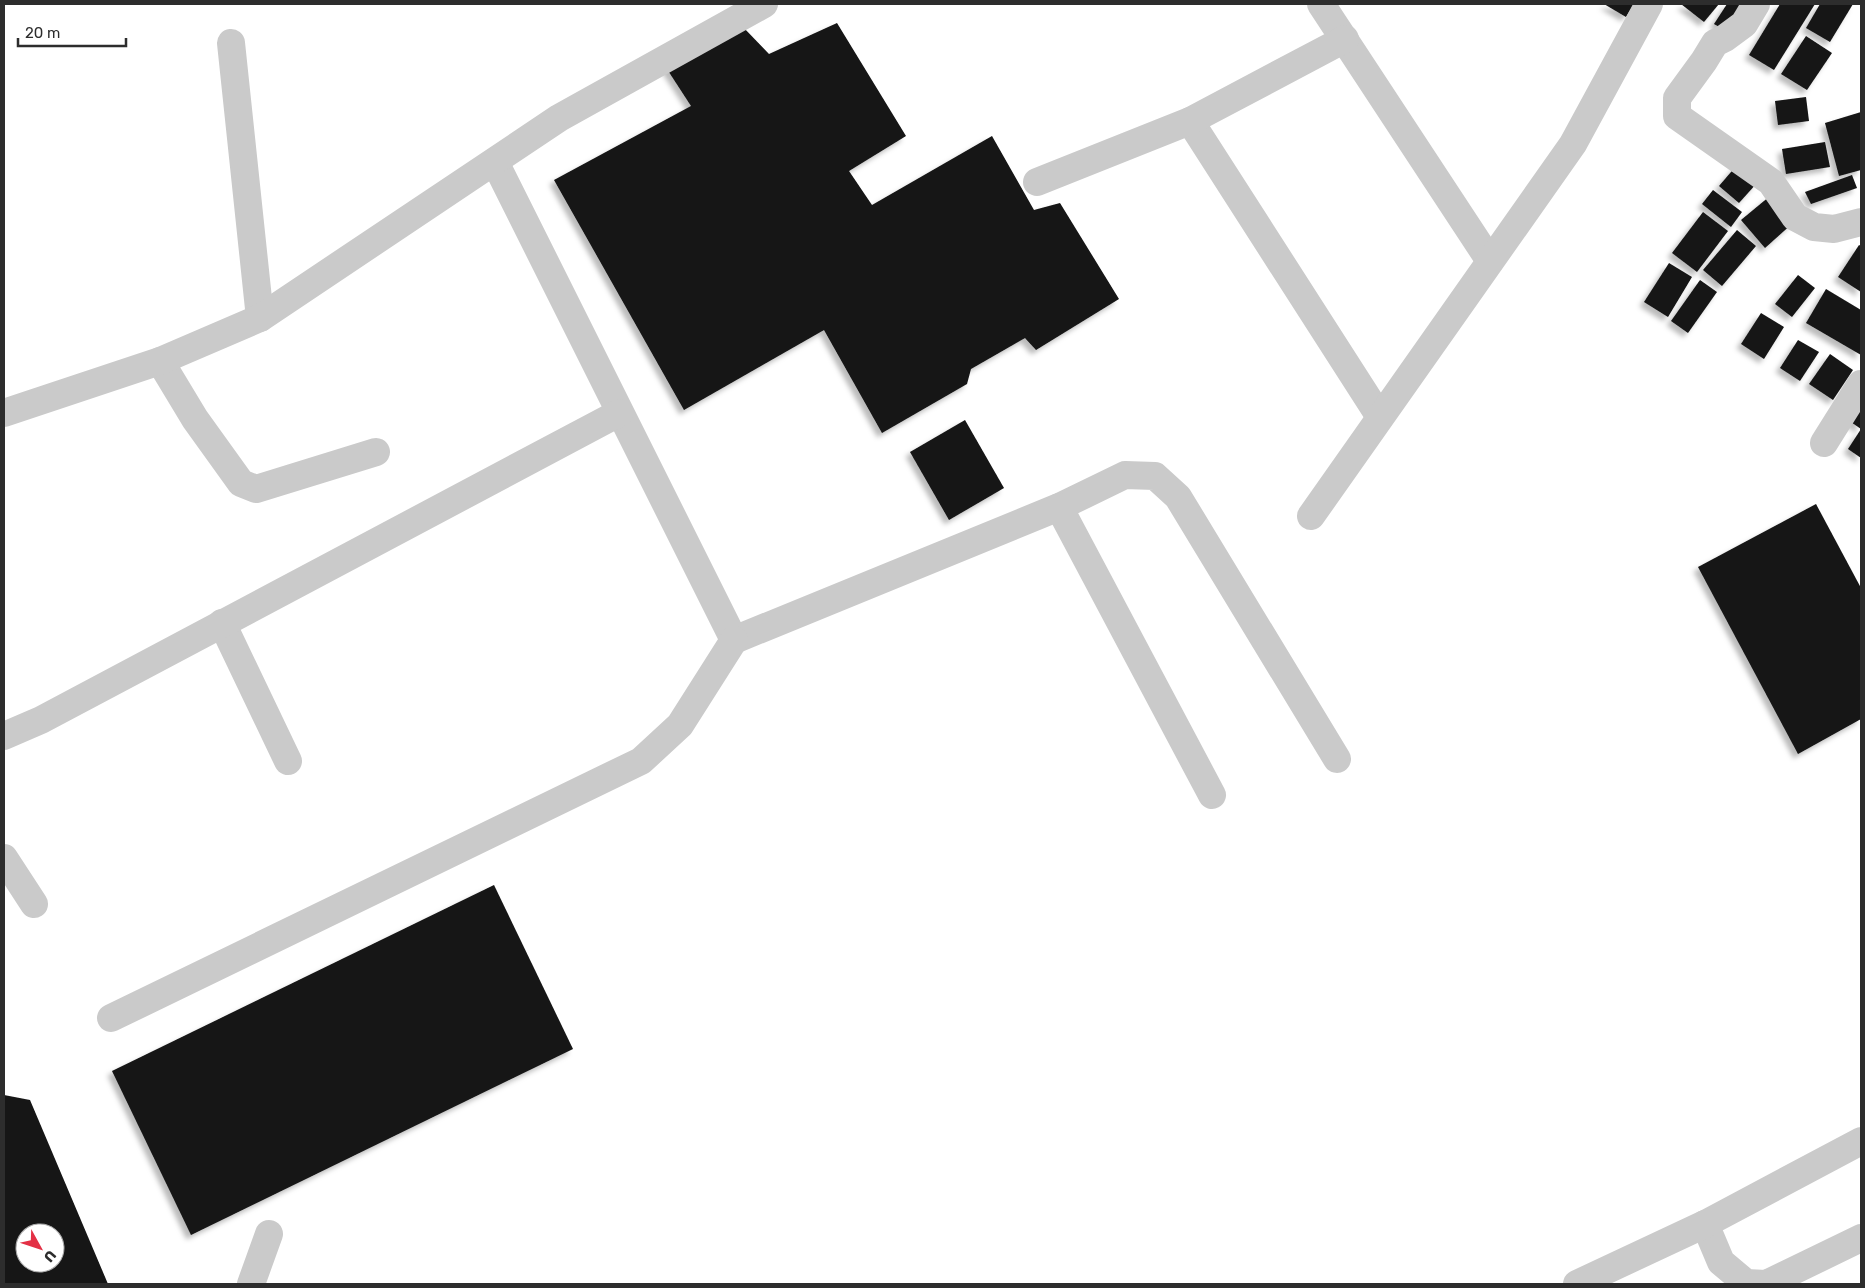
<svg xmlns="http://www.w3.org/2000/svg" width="1865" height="1288" viewBox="0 0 1865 1288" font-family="Rubik,sans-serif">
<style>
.building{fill:#141414;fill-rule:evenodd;filter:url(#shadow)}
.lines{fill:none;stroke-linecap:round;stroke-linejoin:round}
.minor{stroke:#cacaca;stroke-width:28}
</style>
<defs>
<filter id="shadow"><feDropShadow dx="-4.5" dy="4.5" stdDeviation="2.5" flood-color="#0004"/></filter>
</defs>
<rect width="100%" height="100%" fill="#fff"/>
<!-- building -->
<g class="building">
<polygon points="1604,4 1634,4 1626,17"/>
<polygon points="1681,4 1719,4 1704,22"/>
<polygon points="1727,4 1749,4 1730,33 1714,24"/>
<polygon points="1780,4 1815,4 1774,70 1749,55"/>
<polygon points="1820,4 1853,4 1830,42 1806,28"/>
<polygon points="837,23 906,136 849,171 872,205 992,136 1034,210 1060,203 1119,299 1036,350 1025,338 971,369 967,384 882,433 824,330 684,410 554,180 691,106 665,66 743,27 769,54"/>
<polygon points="1806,36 1832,53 1807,90 1781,74"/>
<polygon points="1806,97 1809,121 1778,125 1775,101"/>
<polygon points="1861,112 1861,170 1839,176 1825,123"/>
<polygon points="1825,142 1830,167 1786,174 1782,149"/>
<polygon points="1737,165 1757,183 1739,203 1719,186"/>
<polygon points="1852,175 1857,188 1811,204 1805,192"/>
<polygon points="1713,190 1742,212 1731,227 1702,204"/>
<polygon points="1770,196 1793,223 1765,248 1741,220"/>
<polygon points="1703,212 1728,231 1697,272 1672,253"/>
<polygon points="1737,230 1756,246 1722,286 1703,270"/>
<polygon points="1859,245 1861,246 1861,292 1838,277"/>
<polygon points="1669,263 1692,277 1668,317 1644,302"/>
<polygon points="1798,275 1815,288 1792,317 1775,304"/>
<polygon points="1700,280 1717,292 1688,333 1671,321"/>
<polygon points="1826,289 1861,310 1861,355 1806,323"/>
<polygon points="1761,313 1784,327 1764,359 1741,344"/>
<polygon points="1798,340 1819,352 1800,381 1780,368"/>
<polygon points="1830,354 1853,370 1833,400 1809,384"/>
<polygon points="1861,396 1861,429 1848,420"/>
<polygon points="965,420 1004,488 949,520 910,452"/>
<polygon points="1861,429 1861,458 1848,449"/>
<polygon points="1816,504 1861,588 1861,719 1798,754 1698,567"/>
<polygon points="494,885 573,1049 191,1235 112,1071"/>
<path d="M4 1095 30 1100 108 1284H4ZM25 1233H55V1263H25Z"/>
</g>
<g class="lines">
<!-- minor -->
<g class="minor">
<polyline points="1321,4 1490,261"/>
<polyline points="1756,4 1744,24 1725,38 1715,43 1704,61 1677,98 1677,116 1771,182 1795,217 1814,227 1834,229 1861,222"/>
<polyline points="231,43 260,318"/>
<polyline points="1190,121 1380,417"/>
<polyline points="495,162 734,640 1059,507 1125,475 1155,476 1178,497 1337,759"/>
<polyline points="1037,182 1190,121 1345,39"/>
<polyline points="160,361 195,419 241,483 256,489 376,452"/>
<polyline points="4,413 160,361 260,318 559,118 764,4"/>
<polyline points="1824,443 1861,384"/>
<polyline points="1059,507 1212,795"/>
<polyline points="1311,516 1573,144 1649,4"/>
<polyline points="222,623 288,761"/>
<polyline points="4,736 41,720 619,413"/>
<polyline points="4,858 34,904"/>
<polyline points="111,1018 641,761 680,725 734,640"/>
<polyline points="1705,1224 1721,1262 1746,1283 1766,1284 1861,1238"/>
<polyline points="251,1284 269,1234"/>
<polyline points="1577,1284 1705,1224 1861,1141"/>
</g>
</g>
<!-- border -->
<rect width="1865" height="1288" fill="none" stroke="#2d2d2d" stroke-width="10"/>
<!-- north arrow -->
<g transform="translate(40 1248) rotate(130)"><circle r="24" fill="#ffffff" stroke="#ababab"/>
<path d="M0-4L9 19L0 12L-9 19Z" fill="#e33045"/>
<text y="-8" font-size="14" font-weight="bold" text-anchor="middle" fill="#2d2d2d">U</text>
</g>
<!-- scale -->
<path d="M18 38v8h108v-8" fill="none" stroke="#2d2d2d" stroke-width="2.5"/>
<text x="25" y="38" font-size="15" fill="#2d2d2d" stroke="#ffffff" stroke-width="4" paint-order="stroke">20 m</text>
</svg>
